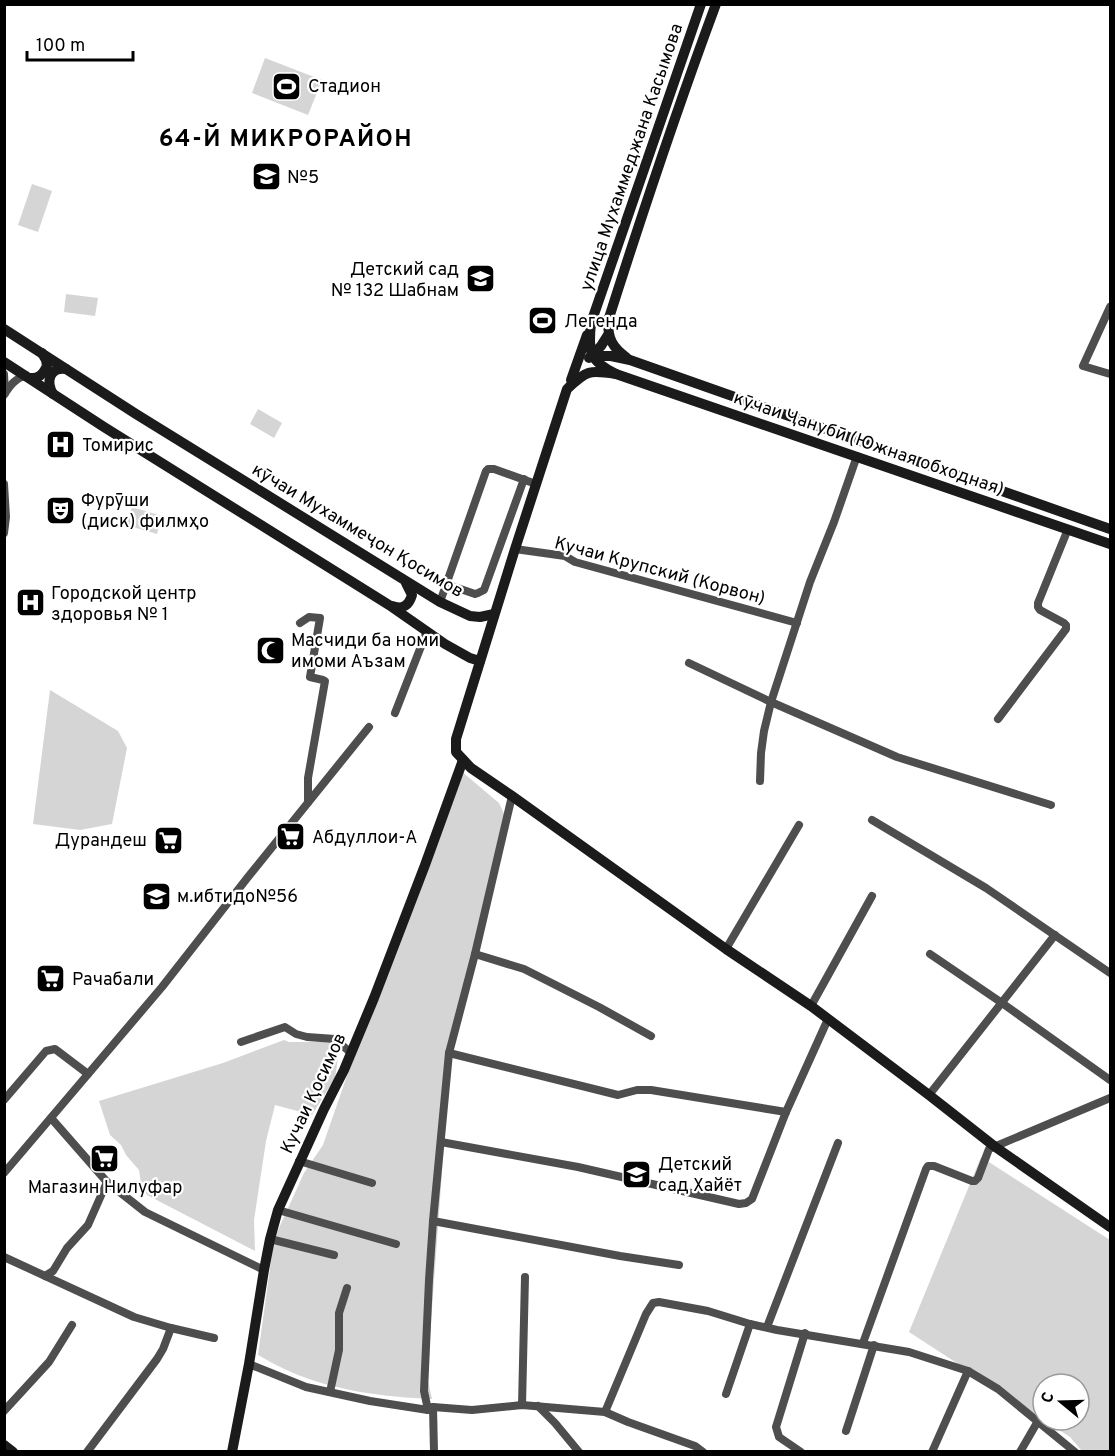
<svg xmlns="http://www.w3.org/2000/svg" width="1115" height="1456" viewBox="0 0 1115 1456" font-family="Overpass,sans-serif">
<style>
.green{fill:#d5d5d5}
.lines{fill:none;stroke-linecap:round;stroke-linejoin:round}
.street{stroke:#4e4e4e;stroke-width:8}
.secondary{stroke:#1b1b1b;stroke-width:10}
.labels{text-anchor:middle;stroke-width:4.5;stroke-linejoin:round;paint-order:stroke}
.poi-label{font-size:18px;fill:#000;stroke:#fff;text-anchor:start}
.street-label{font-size:18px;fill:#000;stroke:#fff}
.district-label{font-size:24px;font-weight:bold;letter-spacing:1.5px;fill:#000;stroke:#fff}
</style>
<rect width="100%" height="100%" fill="#fff"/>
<!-- green -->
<g class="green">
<polygon points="265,58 322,80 308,115 252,93"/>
<polygon points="32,184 52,191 38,232 18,225"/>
<polygon points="66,294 98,298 95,316 64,312"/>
<polygon points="258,409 282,423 274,438 250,424"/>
<polygon points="132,507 162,516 157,534 126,525"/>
<polygon points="50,690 118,731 127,748 112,824 80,830 33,824"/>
<path d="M461 771 499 803 506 818 451 1050 427 1376 432 1399C385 1397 335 1391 291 1372 279 1367 269 1361 258 1355L274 1239 304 1173 323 1145 374 998Z"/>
<polygon points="284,1040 289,1042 330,1042 339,1051 335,1078 312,1115 275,1105 266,1141 254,1220 255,1251 147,1195 141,1183 139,1170 126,1155 121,1145 110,1135 99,1101 223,1063"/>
<polygon points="981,1157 1110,1240 1110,1451 1082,1451 1070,1437 1044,1420 1079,1420 1079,1384 1043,1384 1043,1419 909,1332"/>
</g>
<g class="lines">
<!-- street -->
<g class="street">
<polyline points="1110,307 1083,366 1110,374"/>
<polyline points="4,374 5,393"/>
<path d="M4 395C10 385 15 379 26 375"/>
<polyline points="4,484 6,517 4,533"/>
<polyline points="515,549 565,556 575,562 797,623"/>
<polyline points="446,584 475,594 478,593 484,590 524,479"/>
<polyline points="440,602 486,471 488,469 494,469 536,484"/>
<polyline points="300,623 309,617 320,618 310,677 323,680 325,681 308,778 308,802"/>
<polyline points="689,663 771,702 897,757 1051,805"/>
<polyline points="395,713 427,631"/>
<polyline points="998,719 1066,629 1066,625 1064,623 1040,610 1038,607 1038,603 1068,529"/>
<polyline points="760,781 761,753 764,731 771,702 810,582 834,522 857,456"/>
<polyline points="872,820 986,888 1110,973"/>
<polyline points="726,949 799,825"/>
<polyline points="475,954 524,969 599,1007 651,1036"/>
<polyline points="930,954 1002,1003 1110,1080"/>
<polyline points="811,1006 872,896"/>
<polyline points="241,1042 285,1027 296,1034 307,1037 335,1039 351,1053"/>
<polyline points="449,1053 618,1095 637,1090 651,1090 786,1112"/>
<polyline points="929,1095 1055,935"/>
<polyline points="4,1100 46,1051 55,1049 88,1074"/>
<polyline points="51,1118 107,1182"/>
<polyline points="441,1142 578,1167 739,1204 746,1203 752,1199 786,1112 828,1019"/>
<polyline points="299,1161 372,1183"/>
<polyline points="4,1173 162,987 248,877 369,727"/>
<polyline points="278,1210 396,1244"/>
<polyline points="433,1221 620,1256 679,1265"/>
<polyline points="270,1239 334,1255"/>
<polyline points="4,1257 134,1317 171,1328 214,1338"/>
<polyline points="45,1276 53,1271 67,1248 88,1225 107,1182 145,1212 264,1270"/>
<polyline points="767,1327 838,1143"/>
<polyline points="863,1343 926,1169 928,1166 934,1166 972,1181 975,1181 978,1178 989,1149 1110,1098"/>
<polyline points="249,1364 306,1387 370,1401 428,1410 433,1407 472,1410 522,1405 605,1412 628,1422 695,1446 703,1452"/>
<polyline points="330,1392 339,1350 339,1313 347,1288"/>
<polyline points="726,1394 750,1324"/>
<polyline points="522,1405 525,1277"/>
<polyline points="538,1406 555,1423 579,1452"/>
<polyline points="433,1407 434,1452"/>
<polyline points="428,1410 424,1391 429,1280 433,1221 449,1053 475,954 512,796"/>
<polyline points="4,1411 49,1362 72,1325"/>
<polyline points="605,1412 646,1314 653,1303 659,1302 708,1311 750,1324 777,1330 909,1352 968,1371 998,1389 1075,1452"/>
<polyline points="846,1431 874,1345"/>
<polyline points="87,1452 157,1359 163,1349 171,1328"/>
<polyline points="801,1452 779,1437 776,1427 805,1333"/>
<polyline points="932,1452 968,1371"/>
<polyline points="1020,1452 1038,1421"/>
</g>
<!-- secondary -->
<g class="secondary">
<path d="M701 4 591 323C588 352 589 361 616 374L1110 544"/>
<polyline points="4,329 136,414 440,602 470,616 480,617 494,614"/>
<polyline points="592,356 611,356 630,360 1110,529"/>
<polyline points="589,358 601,346 608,335"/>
<path d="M627 358C612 347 608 339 608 321 642 214 677 109 716 4"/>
<polyline points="4,362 104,427 389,605 445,644 470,658 480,661"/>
<path d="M616 374C589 370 587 370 567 389L515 549 456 739V752L471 768 512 796 726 949 811 1006 929 1095 994 1146 1110 1227"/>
<path d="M30 378C39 379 43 374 47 366L46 360 42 353"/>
<polyline points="571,380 587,335"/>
<path d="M53 394C46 382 49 367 66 369"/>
<path d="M392 606C403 610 409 605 412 595L406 583"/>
<polyline points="4,1445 13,1452"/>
<polyline points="232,1452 249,1364 264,1270 270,1239 278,1210 324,1109 344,1070 374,998 425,865 463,760"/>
</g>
</g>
<!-- icons -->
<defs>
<symbol id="stadium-square" viewBox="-11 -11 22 22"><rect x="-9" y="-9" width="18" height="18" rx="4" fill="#000" stroke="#fff"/><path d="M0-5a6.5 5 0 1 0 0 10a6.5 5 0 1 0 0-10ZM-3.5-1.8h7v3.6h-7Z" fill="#fff"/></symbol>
<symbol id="school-square" viewBox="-11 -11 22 22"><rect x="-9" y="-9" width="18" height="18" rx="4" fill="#000" stroke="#fff"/><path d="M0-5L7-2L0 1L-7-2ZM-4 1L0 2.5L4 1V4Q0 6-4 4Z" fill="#fff"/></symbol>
<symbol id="hospital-square" viewBox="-11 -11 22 22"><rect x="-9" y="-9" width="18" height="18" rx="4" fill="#000" stroke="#fff"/><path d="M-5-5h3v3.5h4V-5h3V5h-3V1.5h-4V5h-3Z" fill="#fff"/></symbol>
<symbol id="theatre-square" viewBox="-11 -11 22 22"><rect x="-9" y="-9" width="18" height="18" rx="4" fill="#000" stroke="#fff"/><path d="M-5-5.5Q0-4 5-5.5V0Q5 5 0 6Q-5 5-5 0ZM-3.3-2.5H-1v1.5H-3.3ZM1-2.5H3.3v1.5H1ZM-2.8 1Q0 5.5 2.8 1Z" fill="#fff"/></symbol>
<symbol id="mosque-square" viewBox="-11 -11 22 22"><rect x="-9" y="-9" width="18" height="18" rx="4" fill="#000" stroke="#fff"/><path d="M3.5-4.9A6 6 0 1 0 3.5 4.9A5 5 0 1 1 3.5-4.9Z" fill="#fff"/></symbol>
<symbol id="supermarket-square" viewBox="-11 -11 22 22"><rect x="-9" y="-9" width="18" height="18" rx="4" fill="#000" stroke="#fff"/><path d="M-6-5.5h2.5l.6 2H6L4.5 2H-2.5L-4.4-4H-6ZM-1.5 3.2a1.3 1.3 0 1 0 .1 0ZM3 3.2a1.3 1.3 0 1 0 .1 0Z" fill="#fff"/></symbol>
</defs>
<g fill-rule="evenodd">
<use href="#stadium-square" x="270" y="70" width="33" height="33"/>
<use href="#school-square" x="250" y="160" width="33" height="33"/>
<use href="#school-square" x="464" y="262" width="33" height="33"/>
<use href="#stadium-square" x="526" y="304" width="33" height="33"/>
<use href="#hospital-square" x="44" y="428" width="33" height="33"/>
<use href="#theatre-square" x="44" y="494" width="33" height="33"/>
<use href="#hospital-square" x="14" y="586" width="33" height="33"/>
<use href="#mosque-square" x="254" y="634" width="33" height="33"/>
<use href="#supermarket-square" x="274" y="820" width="33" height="33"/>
<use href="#supermarket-square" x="152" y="824" width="33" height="33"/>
<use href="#school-square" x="140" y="880" width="33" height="33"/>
<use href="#supermarket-square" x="34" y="962" width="33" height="33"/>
<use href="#supermarket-square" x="88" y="1142" width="33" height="33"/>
<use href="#school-square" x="620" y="1158" width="33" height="33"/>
</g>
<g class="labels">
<!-- poi labels -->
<g class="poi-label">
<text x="308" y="92">Стадион</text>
<text x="287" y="183">№5</text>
<text x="459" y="275" text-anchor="end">Детский сад<tspan x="459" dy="21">№ 132 Шабнам</tspan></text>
<text x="564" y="327">Легенда</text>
<text x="82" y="451">Томирис</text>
<text x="81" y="506">Фурӯши<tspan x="81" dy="21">(диск) филмҳо</tspan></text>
<text x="51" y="599">Городской центр<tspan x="51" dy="21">здоровья № 1</tspan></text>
<text x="291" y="646">Масчиди ба номи<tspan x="291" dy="21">имоми Аъзам</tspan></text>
<text x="312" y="843">Абдуллои-А</text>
<text x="147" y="846" text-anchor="end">Дурандеш</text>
<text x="177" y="902">м.ибтидо№56</text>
<text x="72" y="985">Рачабали</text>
<text x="658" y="1170">Детский<tspan x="658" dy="21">сад Хайёт</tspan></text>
<text x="105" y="1193" text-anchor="middle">Магазин Нилуфар</text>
</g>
<!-- street labels -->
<g class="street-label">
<text transform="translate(631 157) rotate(-71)" y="6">улица Мухаммеджана Касымова</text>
<text transform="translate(869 443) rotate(19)" y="6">кӯчаи Ҷанубӣ (Южная обходная)</text>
<text transform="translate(358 530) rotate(31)" y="6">кӯчаи Мухаммеҷон Қосимов</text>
<text transform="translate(660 570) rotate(15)" y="6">Кучаи Крупский (Корвон)</text>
<text transform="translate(313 1093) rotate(-65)" y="6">Кучаи Қосимов</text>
</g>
<!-- district labels -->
<g class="district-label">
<text x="286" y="146">64-Й МИКРОРАЙОН</text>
</g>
</g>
<!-- border -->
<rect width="1115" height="1456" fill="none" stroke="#000000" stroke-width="12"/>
<!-- north arrow -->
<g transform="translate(1061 1402) rotate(289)"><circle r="28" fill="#ffffff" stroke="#999999" stroke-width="1.5"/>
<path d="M0-4.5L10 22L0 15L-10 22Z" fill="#000000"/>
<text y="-9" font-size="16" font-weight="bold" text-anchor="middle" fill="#000000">С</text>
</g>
<!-- scale -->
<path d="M27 51v9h106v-9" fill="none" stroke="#000000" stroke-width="3"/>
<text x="36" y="51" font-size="18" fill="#000000" stroke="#ffffff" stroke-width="4.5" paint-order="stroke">100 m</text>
</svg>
